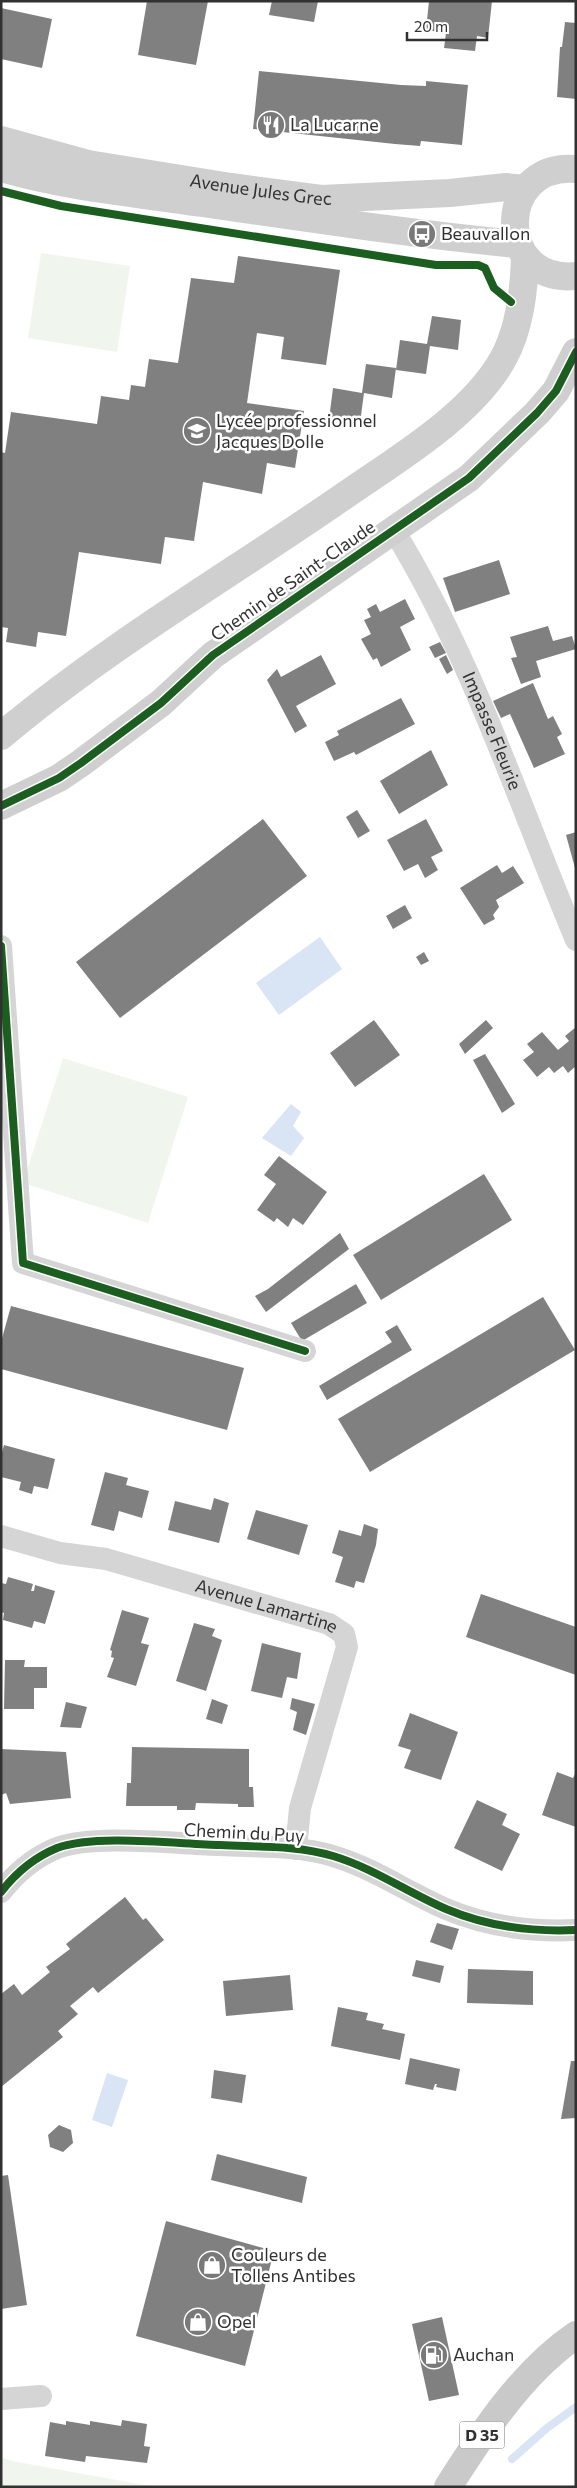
<svg xmlns="http://www.w3.org/2000/svg" width="577" height="2488" viewBox="0 0 577 2488" font-family="Commissioner,sans-serif">
<style>
.green{fill:#f0f6ed}
.water{fill:#d9e4f4}
.lines{fill:none;stroke-linecap:round;stroke-linejoin:round}
.stream{stroke:#d9e4f4;stroke-width:8}
.building{fill:#808080}
.street{stroke:#d5d5d5;stroke-width:22}
.secondary{stroke:#cfcfcf;stroke-width:28}
.primary{stroke:#c9c9c9;stroke-width:28}
.cycleway-casing{stroke:#fff;stroke-width:11}
.cycleway{stroke:#1b5e20;stroke-width:8}
.labels{text-anchor:middle;stroke-width:5;stroke-linejoin:round;paint-order:stroke}
.shield{fill:#fff;stroke:#6f6f6f;stroke-width:1}
.shield-label{font-size:16px;font-weight:bold;fill:#313131}
.poi-label{font-size:18px;fill:#313131;stroke:#fff;text-anchor:start}
.street-label{font-size:18px;fill:#313131;stroke:#fff}
</style>
<rect width="100%" height="100%" fill="#fff"/>
<!-- green -->
<g class="green">
<polygon points="41,253 130,266 117,352 28,338"/>
<polygon points="63,1058 188,1097 148,1223 23,1183"/>
<polygon points="1,2457 12,2461 155,2487 1,2487"/>
</g>
<!-- water -->
<g class="water">
<polygon points="320,937 342,969 279,1015 256,983"/>
<polygon points="291,1104 301,1112 293,1126 304,1138 291,1156 262,1138"/>
<polygon points="107,2073 128,2080 112,2127 92,2120"/>
</g>
<g class="lines">
<!-- stream -->
<polyline class="stream" points="512,2459 547,2428 576,2407"/>
</g>
<!-- building -->
<g class="building">
<polygon points="147,1 208,1 196,65 138,55"/>
<polygon points="272,1 318,1 314,22 269,15"/>
<polygon points="429,1 492,1 488,38 477,36 475,51 444,48 446,33 426,30"/>
<polygon points="1,8 52,19 42,68 1,59"/>
<polygon points="565,22 576,23 576,99 557,97 560,47 562,47"/>
<polygon points="259,71 401,85 426,86 426,81 468,85 462,145 421,141 420,146 395,144 253,129"/>
<polygon points="238,256 340,270 326,365 281,359 284,337 257,333 247,403 304,411 295,468 267,463 262,494 203,482 194,541 165,537 161,564 79,552 66,636 38,632 36,647 6,642 8,628 1,627 1,452 5,453 11,412 97,424 101,396 129,400 131,385 145,387 149,359 178,363 191,278 234,283"/>
<polygon points="432,316 461,320 458,350 430,346 426,374 396,370 400,340 427,344"/>
<polygon points="366,364 396,368 392,398 364,393 360,423 329,419 333,388 362,393"/>
<polygon points="499,560 510,594 455,612 443,578"/>
<polygon points="405,599 415,619 400,627 411,650 381,667 377,658 373,660 361,639 371,634 364,620 371,617 367,609 376,604 380,612"/>
<polygon points="548,626 553,641 572,636 576,649 536,661 541,677 521,684 511,658 517,657 510,637"/>
<polygon points="440,642 446,653 435,658 429,647"/>
<polygon points="321,655 336,684 296,706 307,726 295,733 267,680 277,669 281,677"/>
<polygon points="446,655 453,670 447,674 439,659"/>
<polygon points="533,683 548,719 553,716 562,734 557,737 565,754 534,768 510,714 501,718 493,701"/>
<polygon points="401,698 415,724 356,755 354,752 334,761 325,742 339,735 337,731"/>
<polygon points="431,750 448,785 399,814 380,781"/>
<polygon points="357,810 370,831 358,838 346,817"/>
<polygon points="263,819 307,876 120,1018 76,962"/>
<polygon points="426,819 443,851 431,857 438,870 425,878 418,864 404,871 387,840"/>
<polygon points="576,832 576,868 575,868 566,835"/>
<polygon points="497,865 502,873 513,866 524,883 496,900 499,907 493,915 495,919 484,925 460,888"/>
<polygon points="405,905 412,918 393,929 386,916"/>
<polygon points="424,952 429,961 421,965 416,957"/>
<polygon points="374,1020 400,1055 355,1087 330,1053"/>
<polygon points="486,1020 493,1028 465,1054 459,1044"/>
<polygon points="576,1027 576,1066 568,1073 563,1066 554,1073 549,1067 537,1077 523,1060 534,1052 527,1044 542,1032 558,1050 569,1041 565,1036"/>
<polygon points="485,1054 515,1104 502,1113 473,1060"/>
<polygon points="279,1156 327,1192 303,1225 293,1218 288,1227 277,1218 274,1222 257,1210 276,1184 264,1175"/>
<polygon points="484,1174 512,1220 381,1300 353,1255"/>
<polygon points="340,1233 349,1249 266,1312 255,1296 268,1289"/>
<polygon points="356,1284 367,1303 302,1341 291,1323"/>
<polygon points="543,1297 575,1350 370,1472 338,1419"/>
<polygon points="11,1306 244,1368 227,1430 1,1369 1,1342"/>
<polygon points="397,1325 412,1350 327,1400 319,1386 392,1342 385,1332"/>
<polygon points="4,1445 55,1459 48,1489 34,1486 32,1494 19,1490 21,1482 1,1477 1,1456"/>
<polygon points="105,1472 128,1478 126,1485 149,1491 142,1518 119,1511 114,1531 91,1525"/>
<polygon points="214,1498 229,1503 219,1543 168,1530 175,1501 211,1510"/>
<polygon points="256,1510 308,1525 299,1555 247,1539"/>
<polygon points="364,1524 378,1529 376,1545 364,1583 356,1581 354,1588 335,1582 343,1557 332,1553 339,1530 361,1536"/>
<polygon points="8,1577 33,1584 31,1591 34,1591 35,1585 55,1591 45,1624 34,1621 32,1628 3,1620 4,1613 1,1612 1,1583 6,1584"/>
<polygon points="481,1594 576,1627 576,1675 466,1637"/>
<polygon points="122,1610 149,1618 141,1643 149,1645 136,1686 107,1677 114,1658 111,1657 112,1651 110,1650"/>
<polygon points="194,1623 215,1629 212,1636 222,1640 206,1691 176,1681"/>
<polygon points="262,1643 301,1653 297,1679 287,1677 282,1698 251,1691"/>
<polygon points="5,1660 25,1660 24,1667 47,1667 47,1688 34,1688 34,1709 4,1709"/>
<polygon points="292,1698 315,1704 306,1735 293,1730 297,1712 290,1709"/>
<polygon points="212,1699 228,1705 222,1724 206,1719"/>
<polygon points="66,1702 87,1707 81,1728 60,1727"/>
<polygon points="410,1713 458,1732 441,1780 404,1768 411,1750 398,1746"/>
<polygon points="132,1747 249,1749 249,1787 253,1787 254,1807 238,1807 238,1804 196,1803 195,1810 177,1810 177,1806 126,1806 127,1783 131,1783"/>
<polygon points="1,1749 66,1752 71,1798 10,1804 6,1793 1,1795"/>
<polygon points="557,1772 573,1778 576,1772 576,1827 542,1815"/>
<polygon points="477,1800 507,1814 502,1825 520,1834 502,1871 454,1848"/>
<polygon points="125,1897 143,1920 146,1918 164,1940 98,1993 93,1987 70,2006 78,2014 58,2031 63,2037 1,2087 1,1994 14,1984 22,1995 50,1972 46,1967 70,1949 66,1944"/>
<polygon points="437,1923 459,1929 452,1950 430,1942"/>
<polygon points="416,1960 444,1966 440,1983 412,1976"/>
<polygon points="468,1969 533,1971 533,2005 467,2003"/>
<polygon points="290,1975 293,2010 226,2016 223,1981"/>
<polygon points="338,2007 368,2013 366,2020 384,2024 382,2029 405,2034 400,2060 331,2046"/>
<polygon points="410,2058 460,2069 456,2091 436,2087 437,2084 435,2084 433,2090 405,2084"/>
<polygon points="571,2061 576,2061 576,2118 561,2119"/>
<polygon points="214,2070 246,2075 242,2103 211,2098"/>
<polygon points="59,2125 71,2130 73,2143 63,2152 50,2147 48,2135"/>
<polygon points="217,2154 307,2177 302,2203 211,2180"/>
<polygon points="8,2175 27,2305 1,2309 1,2176"/>
<polygon points="166,2221 274,2251 245,2366 136,2336"/>
<polygon points="442,2317 459,2395 429,2401 412,2324"/>
<polygon points="122,2420 147,2424 144,2446 150,2447 147,2463 86,2456 85,2462 45,2456 50,2422 66,2425 66,2421 90,2425 90,2421 121,2426"/>
</g>
<g class="lines">
<!-- street -->
<g class="street">
<path id="s1" d="M393 529C472 657 518 802 576 940"/>
<polyline points="1,946 23,1263 305,1351"/>
<path id="s2" d="M1 1536 60 1553 106 1559 329 1624 344 1634 347 1647 300 1808 296 1849"/>
<path d="M1 1892C15 1874 35 1857 57 1848 96 1834 177 1844 220 1845 256 1847 297 1845 333 1856 373 1868 407 1892 446 1909 486 1926 532 1932 576 1930"/>
<polyline points="1,2399 41,2396"/>
</g>
<!-- secondary -->
<g class="secondary">
<path id="s3" d="M1 140 88 164 231 187 321 199 450 193 506 187 525 189"/>
<path d="M1 168C66 187 135 193 202 203 307 218 412 234 517 244"/>
<path d="M576 169C495 162 494 284 576 276"/>
<path d="M1 736C108 646 230 575 344 496 397 459 471 416 503 359 520 328 524 291 525 257"/>
<polyline points="1,806 59,778 81,763 161,703 213,655 469,478 537,413 556,391 576,352"/>
</g>
<!-- primary -->
<path class="primary" d="M448 2487C483 2432 522 2372 576 2335"/>
<defs>
<g id="cycleway">
<polyline points="1,191 61,206 436,265 478,265 485,268 494,288 511,302"/>
<polyline points="1,806 59,778 81,763 161,703 213,655 469,478 537,413 556,391 576,352"/>
<polyline points="1,946 23,1263 305,1351"/>
<path d="M1 1892C15 1874 35 1857 57 1848 96 1834 177 1844 220 1845 256 1847 297 1845 333 1856 373 1868 407 1892 446 1909 486 1926 532 1932 576 1930"/>
</g>
</defs>
<!-- cycleway casing -->
<use href="#cycleway" class="cycleway-casing"/>
<!-- cycleway -->
<use href="#cycleway" class="cycleway"/>
</g>
<!-- icons -->
<defs>
<symbol id="restaurant-disc" viewBox="-11 -11 22 22"><circle r="9.5" fill="#797979" stroke="#fff"/><path d="M-5-6h1v4h1v-4h1v4h1v-4h1v5L-1.5 .5V6h-2V.5L-5-1ZM5-6V6H3V1.5H1.5Q1.5-4 5-6Z" fill="#fff"/></symbol>
<symbol id="bus-disc" viewBox="-11 -11 22 22"><circle r="9.5" fill="#797979" stroke="#fff"/><path d="M-5-6H5V4H4V6H2V4H-2V6H-4V4H-5ZM-3.5-4V0h7V-4ZM-3.5 1.2v1.5H-2V1.2ZM2 1.2v1.5H3.5V1.2Z" fill="#fff"/></symbol>
<symbol id="school-disc" viewBox="-11 -11 22 22"><circle r="9.5" fill="#797979" stroke="#fff"/><path d="M0-5L7-2L0 1L-7-2ZM-4 1L0 2.5L4 1V4Q0 6-4 4Z" fill="#fff"/></symbol>
<symbol id="shop-disc" viewBox="-11 -11 22 22"><circle r="9.5" fill="#797979" stroke="#fff"/><path d="M-5-2.5h2.3a2.7 3.5 0 0 1 5.4 0H5L5.5 6h-11ZM-1.5-2.5h3a1.5 2.3 0 0 0-3 0Z" fill="#fff"/></symbol>
<symbol id="fuel-disc" viewBox="-11 -11 22 22"><circle r="9.5" fill="#797979" stroke="#fff"/><path d="M-5.5-6h7V0h2V4h1.3V-2.5L3-4.5l.8-.8L6-3V5H2.5V1h-1V6h-7ZM-4.2-4.7v3.2H.2V-4.7Z" fill="#fff"/></symbol>
</defs>
<g fill-rule="evenodd">
<use href="#restaurant-disc" x="255" y="109" width="32" height="32"/>
<use href="#bus-disc" x="406" y="218" width="32" height="32"/>
<use href="#school-disc" x="181" y="415" width="32" height="32"/>
<use href="#shop-disc" x="196" y="2249" width="32" height="32"/>
<use href="#shop-disc" x="182" y="2306" width="32" height="32"/>
<use href="#fuel-disc" x="418" y="2339" width="32" height="32"/>
</g>
<g class="labels">
<!-- shield labels -->
<rect class="shield" x="459.5" y="2421.5" width="45" height="27" rx="4"/>
<g class="shield-label">
<text x="482" y="2441">D 35</text>
</g>
<!-- poi labels -->
<g class="poi-label">
<text x="290" y="131">La Lucarne</text>
<text x="441" y="240">Beauvallon</text>
<text x="216" y="427">Lycée professionnel<tspan x="216" dy="21">Jacques Dolle</tspan></text>
<text x="231" y="2261">Couleurs de<tspan x="231" dy="21">Tollens Antibes</tspan></text>
<text x="217" y="2328">Opel</text>
<text x="453" y="2361">Auchan</text>
</g>
<!-- street labels -->
<g class="street-label">
<text dy="6" stroke="none"><textPath href="#s3" startOffset="265">Avenue Jules Grec</textPath></text>
<text transform="translate(293 581) rotate(-35)" y="6">Chemin de Saint-Claude</text>
<text dy="6" stroke="none"><textPath href="#s1" startOffset="225">Impasse Fleurie</textPath></text>
<text dy="6" stroke="none"><textPath href="#s2" startOffset="275">Avenue Lamartine</textPath></text>
<text transform="translate(244 1833) rotate(3)" y="6">Chemin du Puy</text>
</g>
</g>
<!-- border -->
<rect width="577" height="2488" fill="none" stroke="#313131" stroke-width="5"/>
<!-- scale -->
<path d="M407 32v8h80v-8" fill="none" stroke="#313131" stroke-width="2.5"/>
<text x="414" y="32" font-size="15" fill="#313131" stroke="#ffffff" stroke-width="4" paint-order="stroke">20 m</text>
</svg>
